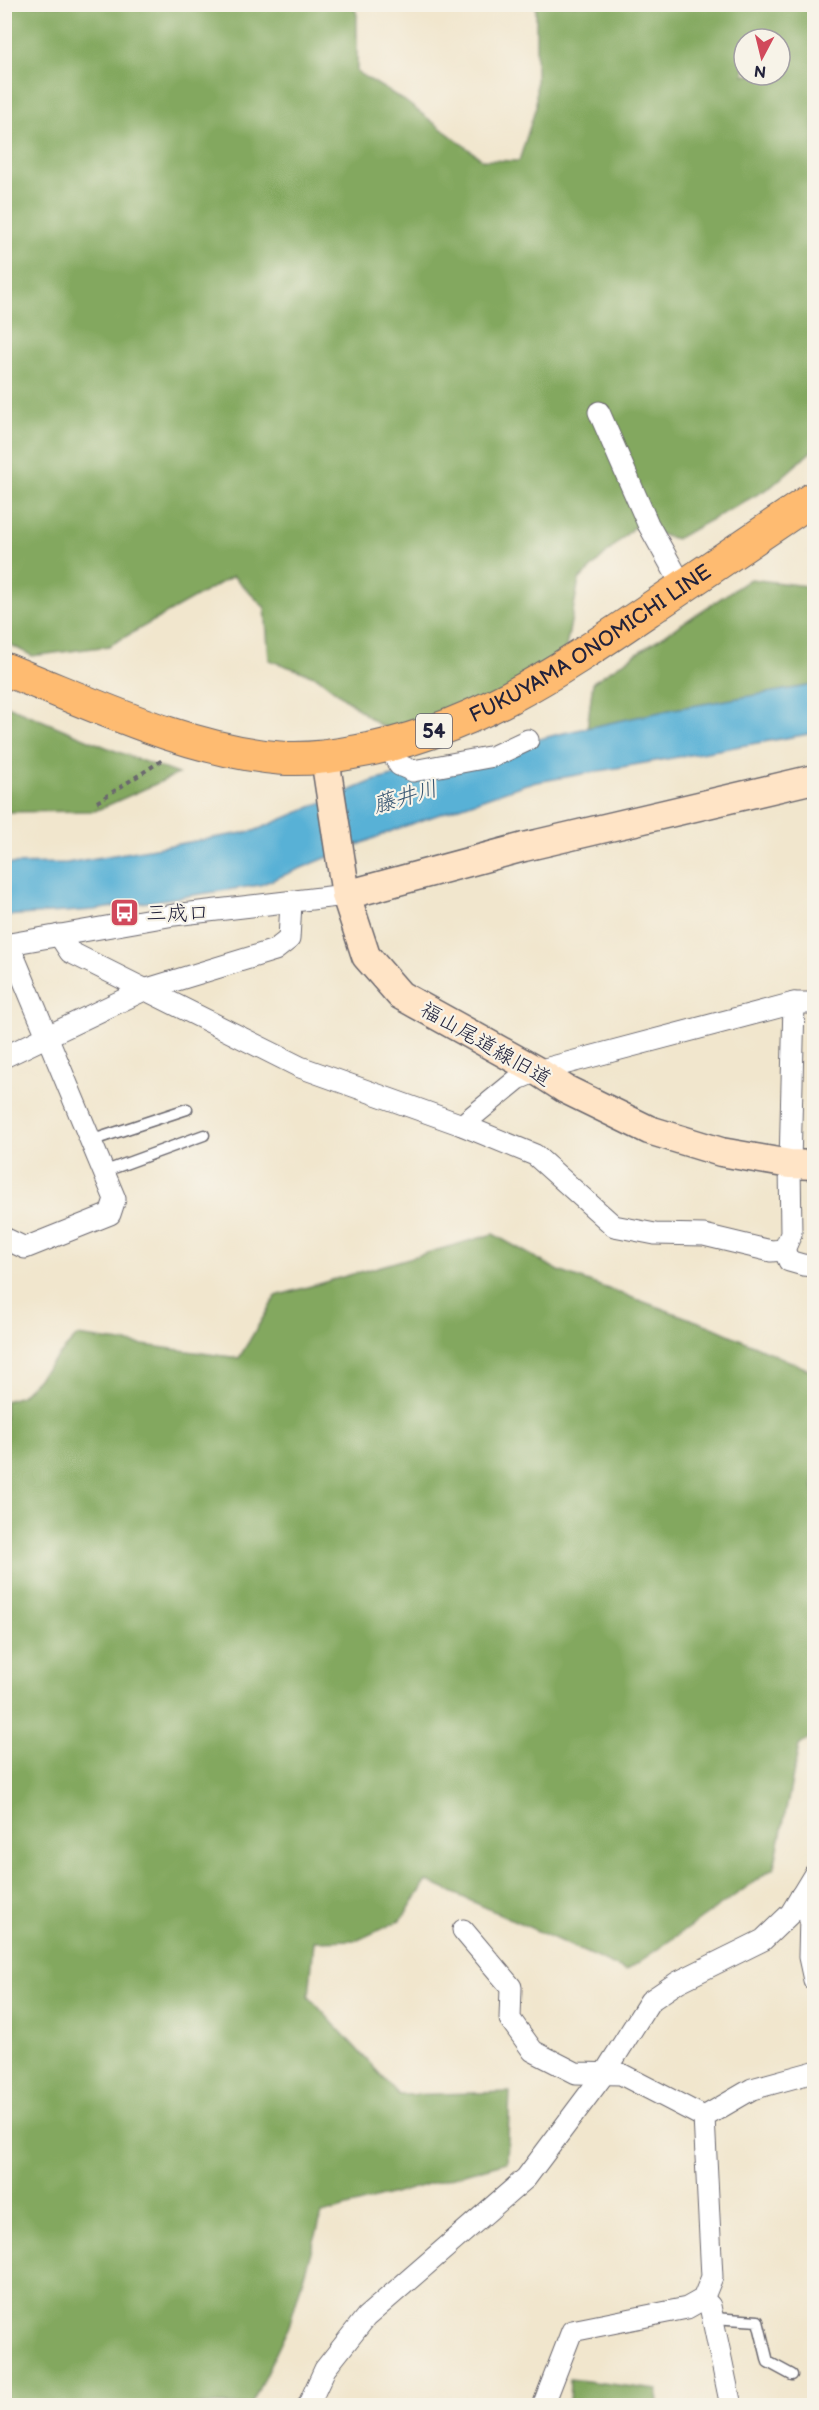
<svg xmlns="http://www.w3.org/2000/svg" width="819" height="2410" viewBox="0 0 819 2410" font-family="'Balsamiq Sans','Klee One',sans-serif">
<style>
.forest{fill:#83a85e;stroke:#52654c;stroke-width:1.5;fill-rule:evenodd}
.water{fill:#59b1d6;stroke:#3e6a88;stroke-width:1.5}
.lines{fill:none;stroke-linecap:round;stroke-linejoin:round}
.lane-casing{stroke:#6a676e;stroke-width:13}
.street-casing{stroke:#6a676e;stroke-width:23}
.secondary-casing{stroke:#6a676e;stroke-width:31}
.primary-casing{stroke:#6a676e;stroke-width:35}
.path{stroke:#6a676e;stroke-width:4;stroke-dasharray:4.5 4.5;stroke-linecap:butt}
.lane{stroke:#fff;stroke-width:10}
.street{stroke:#fff;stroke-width:21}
.secondary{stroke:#ffe4c6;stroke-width:28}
.primary{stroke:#febb71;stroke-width:33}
.labels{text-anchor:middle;stroke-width:4.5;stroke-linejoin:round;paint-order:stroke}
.shield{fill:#f7f3e8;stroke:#62616f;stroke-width:1.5}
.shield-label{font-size:20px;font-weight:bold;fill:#22223b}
.street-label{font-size:21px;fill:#22223b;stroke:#f7f3e8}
.poi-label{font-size:21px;fill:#22223b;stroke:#f7f3e8;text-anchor:start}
.water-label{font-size:22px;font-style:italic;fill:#355471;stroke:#f7f3e8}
</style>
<rect width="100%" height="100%" fill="#f7f3e8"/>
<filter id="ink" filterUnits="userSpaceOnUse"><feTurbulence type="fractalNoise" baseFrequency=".0167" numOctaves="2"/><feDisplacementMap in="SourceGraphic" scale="12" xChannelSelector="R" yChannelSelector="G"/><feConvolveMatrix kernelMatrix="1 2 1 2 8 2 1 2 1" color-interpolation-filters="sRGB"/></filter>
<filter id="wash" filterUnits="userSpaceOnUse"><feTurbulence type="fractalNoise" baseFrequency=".008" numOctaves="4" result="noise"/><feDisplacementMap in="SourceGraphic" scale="24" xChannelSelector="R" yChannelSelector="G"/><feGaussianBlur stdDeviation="1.35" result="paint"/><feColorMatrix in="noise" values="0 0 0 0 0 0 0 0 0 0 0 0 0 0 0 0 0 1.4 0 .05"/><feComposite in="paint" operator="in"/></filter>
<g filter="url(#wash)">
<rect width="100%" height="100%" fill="#f1e6cd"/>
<!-- forest -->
<g class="forest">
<path d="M4 5H354L357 15V72L405 101 483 160 519 161 536 107V5H814V449L771 487 676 539 634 527 579 580 564 658 424 747 378 724 317 677 269 660 265 608 233 576 109 646 32 656 5 642ZM744 39H780V75H744Z"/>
<polygon points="750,579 814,587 814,685 584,753 593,682"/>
<polygon points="5,705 113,750 178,774 95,811 5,812"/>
<polygon points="493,1234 559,1271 710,1326 814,1372 814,1734 799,1746 774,1868 626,1971 427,1881 401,1920 358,1940 314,1941 309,1997 399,2095 510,2092 507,2162 322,2214 289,2326 251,2405 5,2405 5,1401 21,1396 77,1336 239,1358 276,1296"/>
<polygon points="570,2379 657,2390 658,2405 569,2405"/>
</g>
<!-- water -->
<polygon class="water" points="814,685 814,733 526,784 394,830 260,885 94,910 5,916 5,864 67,863 254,831 373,781 559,734 674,709"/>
</g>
<g filter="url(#ink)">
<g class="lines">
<defs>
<g id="lane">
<polyline points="90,1141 187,1109"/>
<polyline points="103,1172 204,1135"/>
<polyline points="713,2318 758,2321 768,2362 792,2375"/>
</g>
<g id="street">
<polyline points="599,412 648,524 683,587"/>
<polyline points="389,747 399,765 413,771 494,756 528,740"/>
<polyline points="59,935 70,952 300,1067 462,1125 535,1155 614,1226 655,1234 704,1235 771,1251 784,1250 791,1234 790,1164 794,1003"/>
<polyline points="4,945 174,915 346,895"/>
<polyline points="4,1057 144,990 275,950 289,939 291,903"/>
<polyline points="462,1125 518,1079 537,1071 794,1003 814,1003"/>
<polyline points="4,1238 25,1248 110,1214 115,1199 9,945"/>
<polyline points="784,1250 789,1261 803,1265 814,1266"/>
<polyline points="801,1896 810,1915 809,1957 814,1980"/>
<polyline points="463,1930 511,1987 510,2019 533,2051 576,2073 621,2074 704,2117"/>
<polyline points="703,2299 710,2306 731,2406"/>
<polyline points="308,2406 325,2369 366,2317 526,2178 604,2074 650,2001 678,1982 763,1940 791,1913 814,1875"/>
<polyline points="543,2406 572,2331 687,2308 703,2299 712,2277 704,2117 752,2089 814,2072"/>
</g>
<g id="secondary">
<polyline points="325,758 346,895 366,956 400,995 537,1071 565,1089 649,1130 721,1152 790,1164 814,1165"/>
<polyline points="346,895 524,847 814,779"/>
</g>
<g id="primary">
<path id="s1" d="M4 669C91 703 186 750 279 758 305 760 330 757 355 752 469 733 560 670 653 607 707 570 761 534 814 498"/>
</g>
</defs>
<!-- lane casing -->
<use href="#lane" class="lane-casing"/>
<!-- street casing -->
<use href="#street" class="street-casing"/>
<!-- secondary casing -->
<use href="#secondary" class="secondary-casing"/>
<!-- primary casing -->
<use href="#primary" class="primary-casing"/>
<!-- path -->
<polyline class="path" points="97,802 164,759"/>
<!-- lane -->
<use href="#lane" class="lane"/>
<!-- street -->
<use href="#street" class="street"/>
<!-- secondary -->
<use href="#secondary" class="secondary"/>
<!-- primary -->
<use href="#primary" class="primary"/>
</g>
</g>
<!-- icons -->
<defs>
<symbol id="bus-square" viewBox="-11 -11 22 22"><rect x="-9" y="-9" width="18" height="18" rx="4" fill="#d1495b" stroke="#f7f3e8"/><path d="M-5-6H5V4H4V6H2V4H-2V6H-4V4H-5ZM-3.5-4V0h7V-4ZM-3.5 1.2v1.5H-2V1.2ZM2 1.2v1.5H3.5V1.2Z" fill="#fff"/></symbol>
</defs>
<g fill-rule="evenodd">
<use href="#bus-square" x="108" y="896" width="33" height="33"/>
</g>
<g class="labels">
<!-- shield labels -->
<rect class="shield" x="416" y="714" width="36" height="34" rx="4.5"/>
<g class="shield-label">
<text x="434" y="738">54</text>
</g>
<!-- street labels -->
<g class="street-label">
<text dy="7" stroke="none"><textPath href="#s1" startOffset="628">FUKUYAMA ONOMICHI LINE</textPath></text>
<text transform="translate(486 1044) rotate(30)" y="7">福山尾道線旧道</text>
</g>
<!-- poi labels -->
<g class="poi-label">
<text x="146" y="920">三成口</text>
</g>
<!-- water labels -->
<g class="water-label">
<text transform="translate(405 796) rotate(-16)" y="8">藤井川</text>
</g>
</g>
<!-- margin -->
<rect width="819" height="2410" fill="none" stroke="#f7f3e8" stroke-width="24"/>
<!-- north arrow -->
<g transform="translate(762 57) rotate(187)"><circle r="28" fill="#f7f3e8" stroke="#a29fa3" stroke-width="1.5"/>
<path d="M0-4.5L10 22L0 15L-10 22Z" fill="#d1495b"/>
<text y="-9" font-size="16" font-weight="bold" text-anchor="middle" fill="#22223b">N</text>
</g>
</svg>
